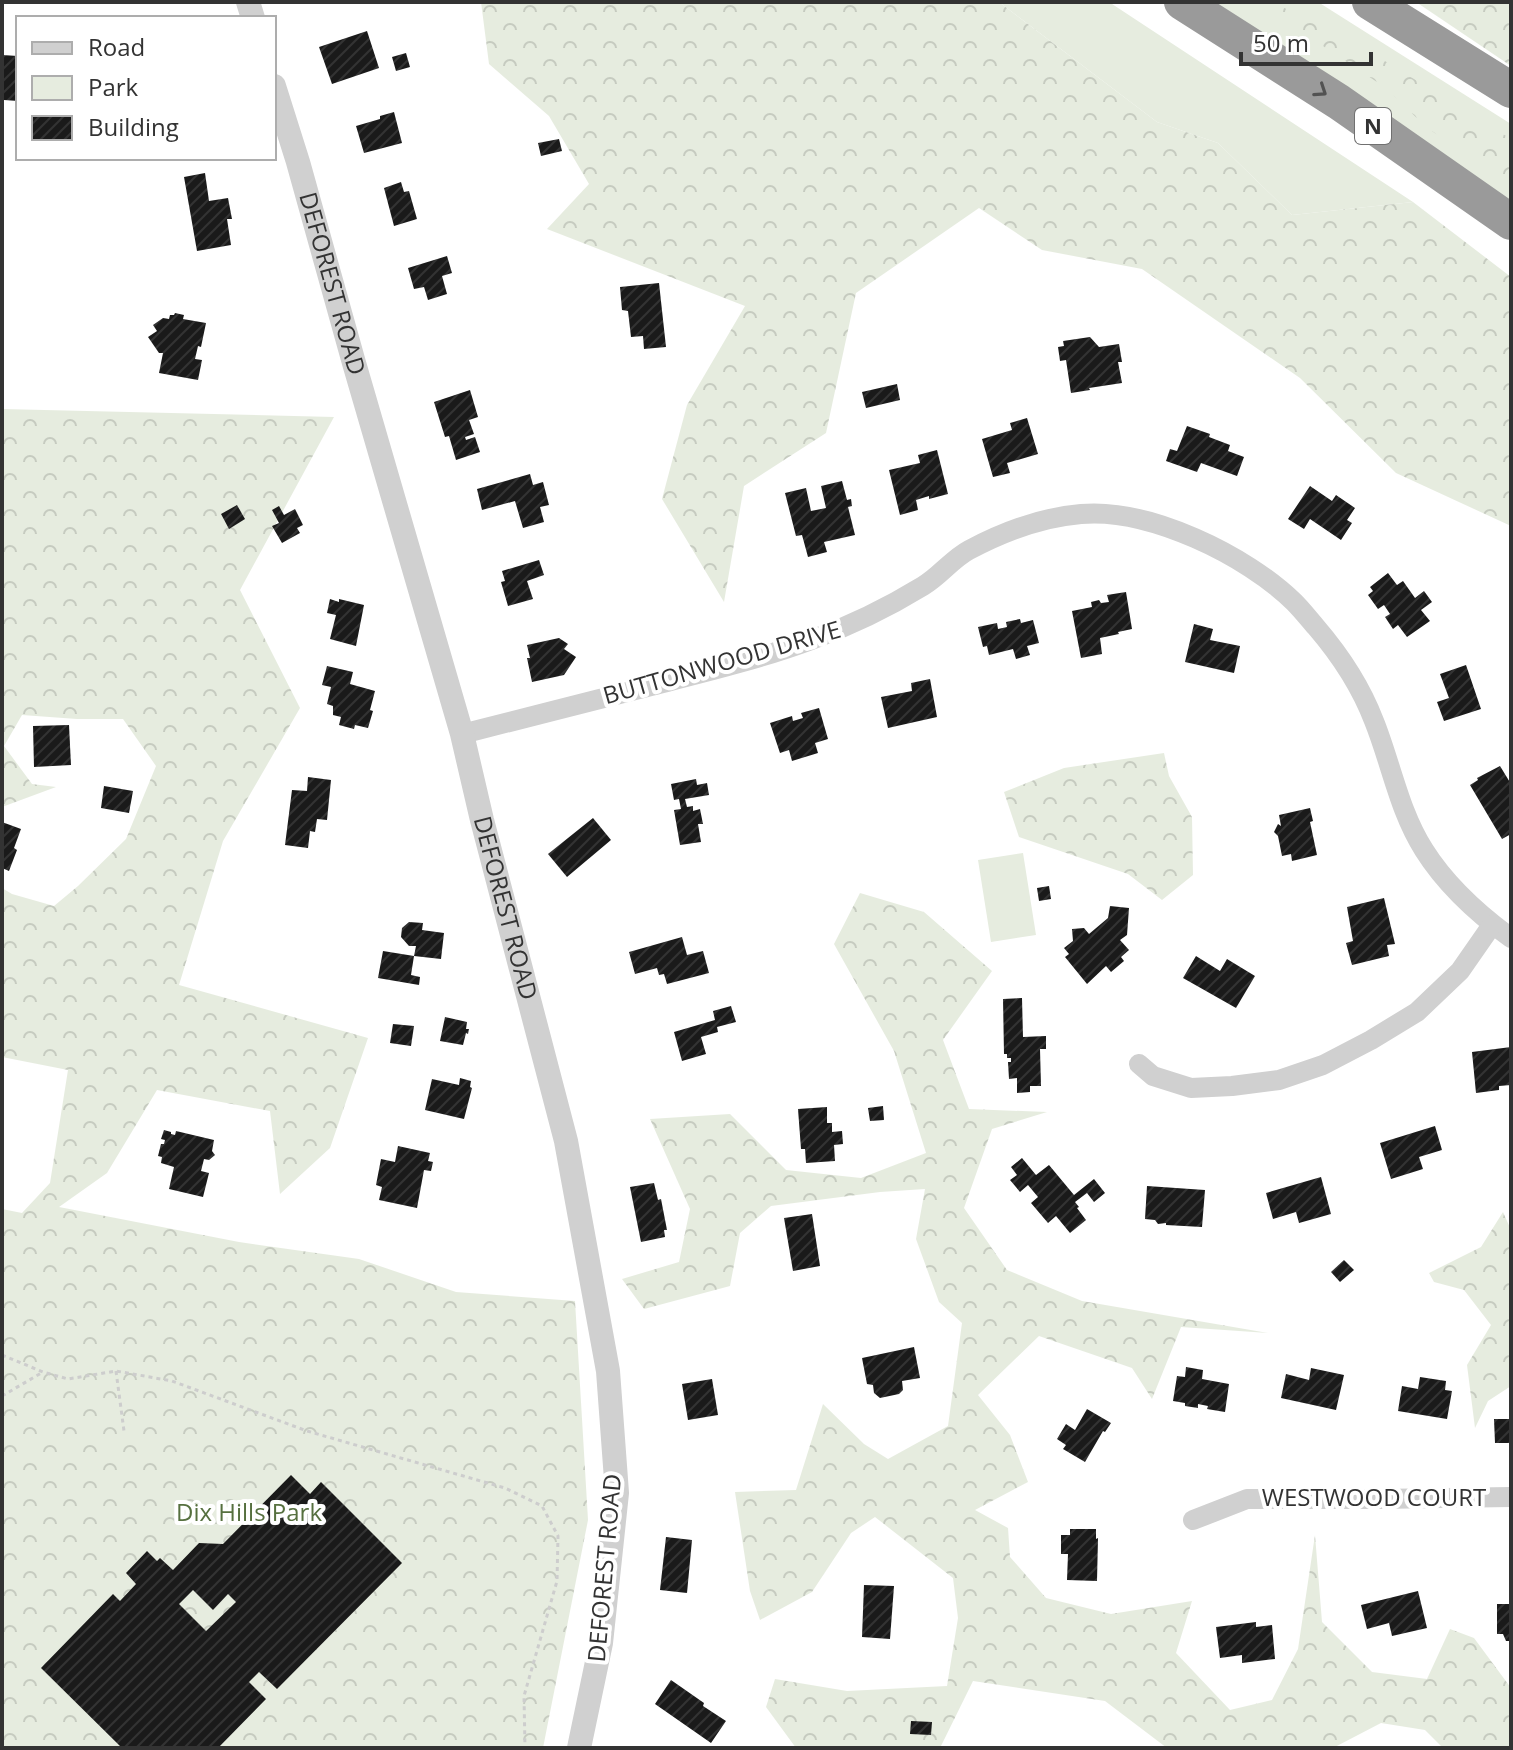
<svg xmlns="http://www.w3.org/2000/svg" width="1513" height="1750" viewBox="0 0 1513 1750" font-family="'Open Sans',sans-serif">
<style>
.green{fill:#e6ecdf}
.forest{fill:url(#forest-crowns)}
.building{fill:url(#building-hatch);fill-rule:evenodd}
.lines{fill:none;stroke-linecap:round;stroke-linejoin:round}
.path{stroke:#cdcdcd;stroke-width:3;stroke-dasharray:4 4;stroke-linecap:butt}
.minor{stroke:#d0d0d0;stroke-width:20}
.tertiary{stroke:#d0d0d0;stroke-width:24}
.motorway{stroke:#9a9a9a;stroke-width:36}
.oneway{stroke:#525252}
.labels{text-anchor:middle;stroke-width:8;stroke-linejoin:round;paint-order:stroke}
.shield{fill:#fff;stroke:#707070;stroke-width:2}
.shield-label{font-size:22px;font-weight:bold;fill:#333}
.street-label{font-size:24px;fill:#333;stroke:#fff}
.park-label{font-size:24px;fill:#56703f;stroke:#fff}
</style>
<defs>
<pattern id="forest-crowns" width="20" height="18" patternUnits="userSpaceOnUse" patternTransform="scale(2)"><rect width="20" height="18" fill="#e6ecdf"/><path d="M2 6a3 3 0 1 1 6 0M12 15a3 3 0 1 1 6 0" fill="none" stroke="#c6cbc0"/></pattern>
<pattern id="building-hatch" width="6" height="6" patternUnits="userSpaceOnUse" patternTransform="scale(2)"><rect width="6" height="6" fill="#1a1a1a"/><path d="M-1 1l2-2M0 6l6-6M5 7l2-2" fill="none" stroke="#333"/></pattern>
</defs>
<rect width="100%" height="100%" fill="#fff"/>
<!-- green -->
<g class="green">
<polygon points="999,2 1109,2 1413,202 1292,215 1218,143 1157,122"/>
<polygon points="1192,2 1318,2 1511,124 1511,209"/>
<polygon points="1023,853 1036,935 991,942 978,860"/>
</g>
<!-- forest -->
<g class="forest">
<polygon points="481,2 999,2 1157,122 1218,143 1292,215 1413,202 1511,277 1511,526 1396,473 1300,378 1142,269 1042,250 979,208 856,293 826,433 744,486 724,602 662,499 687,405 745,306 547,229 589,184 549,116 489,64"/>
<polygon points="1260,2 1273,2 1380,58 1511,139 1511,188 1425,126 1386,88 1260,4"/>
<polygon points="1416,2 1511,2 1511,66"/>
<polygon points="2,409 334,417 240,590 300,708 223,841 179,985 368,1038 330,1148 280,1194 270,1111 157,1090 107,1173 59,1207 239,1242 359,1259 456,1292 575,1301 588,1520 543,1748 2,1748 2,1209 22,1213 50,1183 68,1070 2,1057 2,888 12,894 54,906 78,886 126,839 156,766 123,719 77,719 22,715 4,746 32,784 56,787 2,807"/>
<polygon points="1164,753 1169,776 1192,817 1193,875 1162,900 1128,874 1019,837 1004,792 1064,768"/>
<polygon points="860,893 924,912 992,971 943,1040 969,1109 1047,1112 992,1129 964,1208 1007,1270 1082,1301 1268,1333 1181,1327 1152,1399 1132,1368 1039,1336 978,1395 1010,1435 1028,1482 975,1510 1008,1528 1010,1557 1046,1598 1111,1614 1192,1601 1176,1653 1230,1710 1272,1700 1298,1649 1315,1535 1322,1622 1372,1672 1427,1679 1450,1629 1474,1638 1511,1688 1511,1748 1443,1748 1425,1730 1381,1723 1333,1748 1167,1748 1105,1701 973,1681 940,1748 796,1748 766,1707 775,1679 847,1691 947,1686 958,1618 953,1578 875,1517 851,1533 812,1592 760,1620 750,1591 735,1492 796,1490 823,1404 864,1444 888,1459 948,1426 962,1323 939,1302 916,1239 925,1189 880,1192 771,1206 740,1233 730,1286 644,1309 622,1279 679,1262 690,1209 650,1119 730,1114 786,1170 861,1178 926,1153 894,1051 834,944"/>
<polygon points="1503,1212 1511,1230 1511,1386 1488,1401 1475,1428 1467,1365 1491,1325 1464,1290 1434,1282 1429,1273 1481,1247"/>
</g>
<!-- building -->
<g class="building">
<polygon points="367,31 379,68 332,84 319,47"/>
<polygon points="406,53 410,67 396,71 392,57"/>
<polygon points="2,55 18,56 18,101 4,100 2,97"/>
<polygon points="394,112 402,143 364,153 356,126 380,119 380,116"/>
<polygon points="559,139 562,151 541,156 538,143"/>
<polygon points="205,173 209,201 228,198 232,219 227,219 231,245 197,251 184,177"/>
<polygon points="401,182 404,192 409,191 417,219 394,226 384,188"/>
<polygon points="447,256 452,273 442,276 447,294 428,300 424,287 414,289 408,268"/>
<polygon points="659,283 666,347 644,349 643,336 631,337 628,311 622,310 620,287"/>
<polygon points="175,313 184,315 183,319 206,323 201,347 198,346 195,359 202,360 198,380 159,373 163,353 159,353 148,337 157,331 153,325 163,318 169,319 170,315 174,315"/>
<polygon points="1090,337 1099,347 1119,344 1122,362 1118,362 1122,383 1089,388 1090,390 1071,393 1066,360 1060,361 1058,347 1064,346 1063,341"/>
<polygon points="897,384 900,400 866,408 862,392"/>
<polygon points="470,390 478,417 469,420 474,434 465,437 466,440 475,437 480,452 456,460 449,436 445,437 434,402"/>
<polygon points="1027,418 1038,454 1007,463 1010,473 993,477 982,439 1012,430 1010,423"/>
<polygon points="1187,426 1210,434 1209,437 1230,445 1228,451 1244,457 1237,476 1201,463 1197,472 1166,461 1170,449 1177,451"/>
<polygon points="937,450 948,494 929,499 929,496 916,500 918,510 900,515 889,470 920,463 918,455"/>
<polygon points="530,474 533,485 543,482 549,505 540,507 544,522 523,528 515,501 482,510 477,489"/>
<polygon points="842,481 847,500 851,499 852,506 848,507 855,535 824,542 827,552 808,557 802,535 796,536 785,493 806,488 811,511 826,508 821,486"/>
<polygon points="1310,486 1332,501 1336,495 1355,508 1347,520 1352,523 1341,540 1310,519 1304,529 1288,519"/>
<polygon points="237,505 245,519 229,529 221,514"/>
<polygon points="279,506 284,515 295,509 303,525 297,528 300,533 282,543 272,526 279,523 272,510"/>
<polygon points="539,560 544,575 527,581 533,599 508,606 501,582 505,581 502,571"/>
<polygon points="1388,573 1397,585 1403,581 1415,598 1424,591 1432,602 1421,610 1430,621 1407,637 1398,625 1393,629 1385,617 1390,614 1384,605 1378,609 1368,595 1373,591 1370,587"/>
<polygon points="1126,592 1132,629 1118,632 1119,634 1100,638 1102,654 1081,658 1072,611 1092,607 1091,602 1099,600 1101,603 1109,602 1107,595"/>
<polygon points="330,599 339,602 339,599 364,605 356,646 330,639 336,615 327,613"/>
<polygon points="1020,619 1021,623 1033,620 1039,643 1027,646 1030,655 1016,659 1013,649 989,655 987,646 983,647 978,627 997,623 998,629 1007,627 1006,622"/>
<polygon points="1194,624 1213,629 1210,640 1240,646 1234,673 1185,662"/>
<polygon points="559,638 568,644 564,649 576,657 564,675 532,682 527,658 530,658 527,645"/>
<polygon points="1466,665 1481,709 1444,721 1437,702 1449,698 1440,674"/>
<polygon points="327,666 353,672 350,684 375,691 370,710 373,711 368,728 355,725 354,729 339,725 341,717 333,715 333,706 327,704 331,687 322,685"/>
<polygon points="930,679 937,717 888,728 881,697 912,691 911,683"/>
<polygon points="819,708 828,739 815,743 818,753 792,761 789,750 780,753 770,723 792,716 793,721 803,718 801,713"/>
<polygon points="69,725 71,765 34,767 33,726"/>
<polygon points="1500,766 1511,784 1511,834 1502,839 1470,785 1478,780 1477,778"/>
<polygon points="308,777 331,780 327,820 317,819 315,832 310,831 308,848 285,845 292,790 307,791"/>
<polygon points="696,779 697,785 707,783 709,795 685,799 687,807 693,806 693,811 700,809 703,824 698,824 701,842 680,845 674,810 681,809 679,799 674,800 671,784"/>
<polygon points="104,786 133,791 129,813 101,808"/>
<polygon points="1310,808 1313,821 1310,822 1317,855 1292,861 1291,854 1282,856 1278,836 1274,832 1278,824 1281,826 1279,815"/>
<polygon points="593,818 611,840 567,877 548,854"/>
<polygon points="2,822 21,829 14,848 17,850 9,871 2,868"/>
<polygon points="1049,886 1051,899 1039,901 1037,888"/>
<polygon points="1384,898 1395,944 1387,945 1389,956 1352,965 1346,943 1353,941 1347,907"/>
<polygon points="1110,906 1129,908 1127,935 1120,940 1129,950 1121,957 1124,961 1111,972 1106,966 1087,984 1065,957 1069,954 1064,948 1073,941 1072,929 1084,928 1089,934 1108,918"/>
<polygon points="409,922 423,923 422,930 444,933 441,959 414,956 416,946 409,946 401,937 402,928"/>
<polygon points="682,937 687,955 703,951 709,973 667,984 664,974 659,975 657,968 635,974 629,952"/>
<polygon points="383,951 414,956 411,975 420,977 419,985 378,978"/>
<polygon points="1196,956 1220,971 1227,959 1255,976 1236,1008 1183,978"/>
<polygon points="1022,998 1023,1037 1046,1036 1046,1049 1040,1049 1041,1086 1030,1086 1030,1092 1017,1093 1017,1078 1009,1079 1008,1062 1011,1062 1011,1058 1007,1058 1007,1054 1004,1054 1003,999"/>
<polygon points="731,1006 736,1022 717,1027 718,1032 701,1037 706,1054 682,1061 674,1032 715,1020 713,1011"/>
<polygon points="445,1017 467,1022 466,1029 469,1029 468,1034 466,1033 463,1045 440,1041"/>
<polygon points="393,1024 414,1026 411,1046 390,1043"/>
<polygon points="1511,1047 1511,1085 1499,1086 1499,1090 1476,1093 1472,1052"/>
<polygon points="460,1078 471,1081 470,1087 472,1088 464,1119 425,1110 432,1079 459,1085"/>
<polygon points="883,1106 884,1120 870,1121 868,1108"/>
<polygon points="827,1107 827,1123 832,1123 832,1132 842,1131 843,1144 834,1145 835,1161 806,1163 805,1149 801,1149 798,1109"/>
<polygon points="1435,1126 1442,1150 1419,1157 1423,1169 1391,1179 1380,1143"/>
<polygon points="164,1130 171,1132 171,1134 175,1135 176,1131 214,1140 212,1151 215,1155 209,1160 204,1159 201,1171 209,1173 203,1197 169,1189 174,1167 161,1163 162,1157 158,1156 161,1144 164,1144 165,1140 161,1139"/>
<polygon points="398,1146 430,1153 428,1161 433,1162 431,1171 424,1170 417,1208 379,1200 382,1187 376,1185 381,1159 395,1162"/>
<polygon points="1022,1158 1036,1175 1049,1165 1074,1195 1094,1179 1105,1193 1094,1202 1087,1193 1075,1202 1079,1207 1077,1208 1086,1220 1070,1233 1056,1216 1048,1223 1031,1203 1038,1197 1028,1185 1020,1192 1010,1180 1017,1175 1011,1167"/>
<polygon points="1321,1177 1331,1214 1299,1223 1296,1212 1273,1219 1266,1193"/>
<polygon points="654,1183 658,1200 661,1199 667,1230 664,1230 665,1237 641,1242 630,1187"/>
<polygon points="1147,1186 1205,1190 1202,1227 1166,1225 1166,1223 1158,1224 1155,1220 1145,1219"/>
<polygon points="812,1214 820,1266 793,1271 784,1218"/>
<polygon points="1344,1260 1354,1270 1340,1282 1331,1272"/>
<polygon points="914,1347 920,1378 902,1381 903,1390 899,1394 880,1398 874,1393 873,1385 867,1384 862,1358"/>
<polygon points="1186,1367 1203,1370 1202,1379 1229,1384 1225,1412 1207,1409 1208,1406 1198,1404 1198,1408 1185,1406 1185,1403 1173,1401 1177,1376 1185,1377"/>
<polygon points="1311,1368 1344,1375 1336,1410 1281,1398 1286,1374 1309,1380"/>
<polygon points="1420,1377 1446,1381 1445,1390 1452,1391 1447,1419 1398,1411 1402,1386 1418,1389"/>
<polygon points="712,1379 718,1415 688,1420 682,1384"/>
<polygon points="1087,1409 1111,1423 1105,1432 1103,1431 1085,1462 1063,1449 1066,1445 1057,1439 1066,1424 1075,1430"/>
<polygon points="1494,1419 1511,1419 1511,1443 1495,1443"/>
<path d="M291 1475 310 1494 321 1482 402 1563 277 1689 259 1672 249 1682 266 1699 218 1748H122L41 1668 113 1594 120 1601 136 1584 126 1573 147 1551 157 1561 160 1558 173 1570 199 1543 223 1544ZM193 1590 213 1610 228 1594 236 1602 206 1631 179 1604Z"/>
<polygon points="1070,1529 1096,1529 1096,1539 1098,1538 1097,1581 1067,1580 1068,1554 1061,1554 1061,1535 1070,1535"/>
<polygon points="666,1537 692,1540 687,1593 660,1590"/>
<polygon points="864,1585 894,1586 890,1639 862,1637"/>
<polygon points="1418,1591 1427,1628 1392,1636 1389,1623 1367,1629 1361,1605"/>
<polygon points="1497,1604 1511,1604 1511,1641 1506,1641 1503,1634 1497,1634"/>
<polygon points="1256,1622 1256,1627 1272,1625 1275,1659 1242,1663 1242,1655 1220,1658 1216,1627"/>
<polygon points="671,1680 704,1703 703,1706 726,1721 711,1743 655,1704"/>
<polygon points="911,1721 932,1722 931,1735 910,1734"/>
</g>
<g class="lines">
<!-- path -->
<g class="path">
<polyline points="2,1355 43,1372 68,1379 116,1371 172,1381 307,1431 505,1488 542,1506 558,1536 557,1581 524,1696 525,1748"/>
<polyline points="116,1371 124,1431"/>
<polyline points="2,1396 43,1372"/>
</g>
<!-- minor -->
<g class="minor">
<path d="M462 734C524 718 585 703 647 687 702 673 757 660 811 640 850 626 887 608 923 586 940 576 952 559 969 550 1003 532 1043 517 1081 514 1149 508 1246 555 1294 602 1302 610 1309 619 1316 627 1340 655 1361 687 1374 721 1391 763 1399 811 1424 850 1446 885 1478 914 1511 938"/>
<polyline points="1139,1064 1153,1076 1191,1088 1232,1086 1279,1080 1323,1065 1371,1040 1417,1012 1460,971 1492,925"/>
<polyline points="1193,1520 1247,1499 1377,1499 1511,1497"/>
</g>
<!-- tertiary -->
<g class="tertiary">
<polyline points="248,2 253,18"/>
<path id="s1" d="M274 86 298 162 354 363 462 734 482 820 566 1141 608 1371 617 1493 601 1643 579 1748"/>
</g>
<!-- motorway -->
<g class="motorway">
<polyline points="1182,2 1339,102 1511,222"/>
<polyline points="1370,2 1511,90"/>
</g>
</g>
<!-- one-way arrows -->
<defs><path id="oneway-chevron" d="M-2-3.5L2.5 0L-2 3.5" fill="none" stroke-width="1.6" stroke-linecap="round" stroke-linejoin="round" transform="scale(2)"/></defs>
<use class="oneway" href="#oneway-chevron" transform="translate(1321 91) rotate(34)"/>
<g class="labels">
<!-- shield labels -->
<rect class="shield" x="1355" y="108" width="36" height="36" rx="6"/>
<g class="shield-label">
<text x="1373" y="134">N</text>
</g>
<!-- street labels -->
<g class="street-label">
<text dy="8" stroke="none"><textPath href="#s1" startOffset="206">DEFOREST ROAD</textPath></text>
<text transform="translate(722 663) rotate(-16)" y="8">BUTTONWOOD DRIVE</text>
<text dy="8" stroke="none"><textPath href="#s1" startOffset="854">DEFOREST ROAD</textPath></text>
<text x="1374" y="1506">WESTWOOD COURT</text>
<text transform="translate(605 1568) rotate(-85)" y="8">DEFOREST ROAD</text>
</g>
<!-- park labels -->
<g class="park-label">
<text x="249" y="1521">Dix Hills Park</text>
</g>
</g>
<!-- border -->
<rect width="1513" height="1750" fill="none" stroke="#333333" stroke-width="8"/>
<!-- legend -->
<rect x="16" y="16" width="260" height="144" fill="#ffffff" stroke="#adadad" stroke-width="2"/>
<rect x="32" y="42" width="40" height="12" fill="#d0d0d0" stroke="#adadad" stroke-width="2"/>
<text x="88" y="56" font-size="24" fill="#333333">Road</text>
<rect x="32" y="76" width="40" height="24" fill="#e6ecdf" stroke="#adadad" stroke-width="2"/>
<text x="88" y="96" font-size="24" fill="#333333">Park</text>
<rect x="32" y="116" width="40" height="24" fill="url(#building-hatch)" stroke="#adadad" stroke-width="2"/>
<text x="88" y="136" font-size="24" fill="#333333">Building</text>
<!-- scale -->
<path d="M1241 52v12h130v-12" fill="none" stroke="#333333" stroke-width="4"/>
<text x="1253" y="52" font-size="24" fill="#333333" stroke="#ffffff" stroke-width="6" paint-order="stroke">50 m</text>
</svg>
